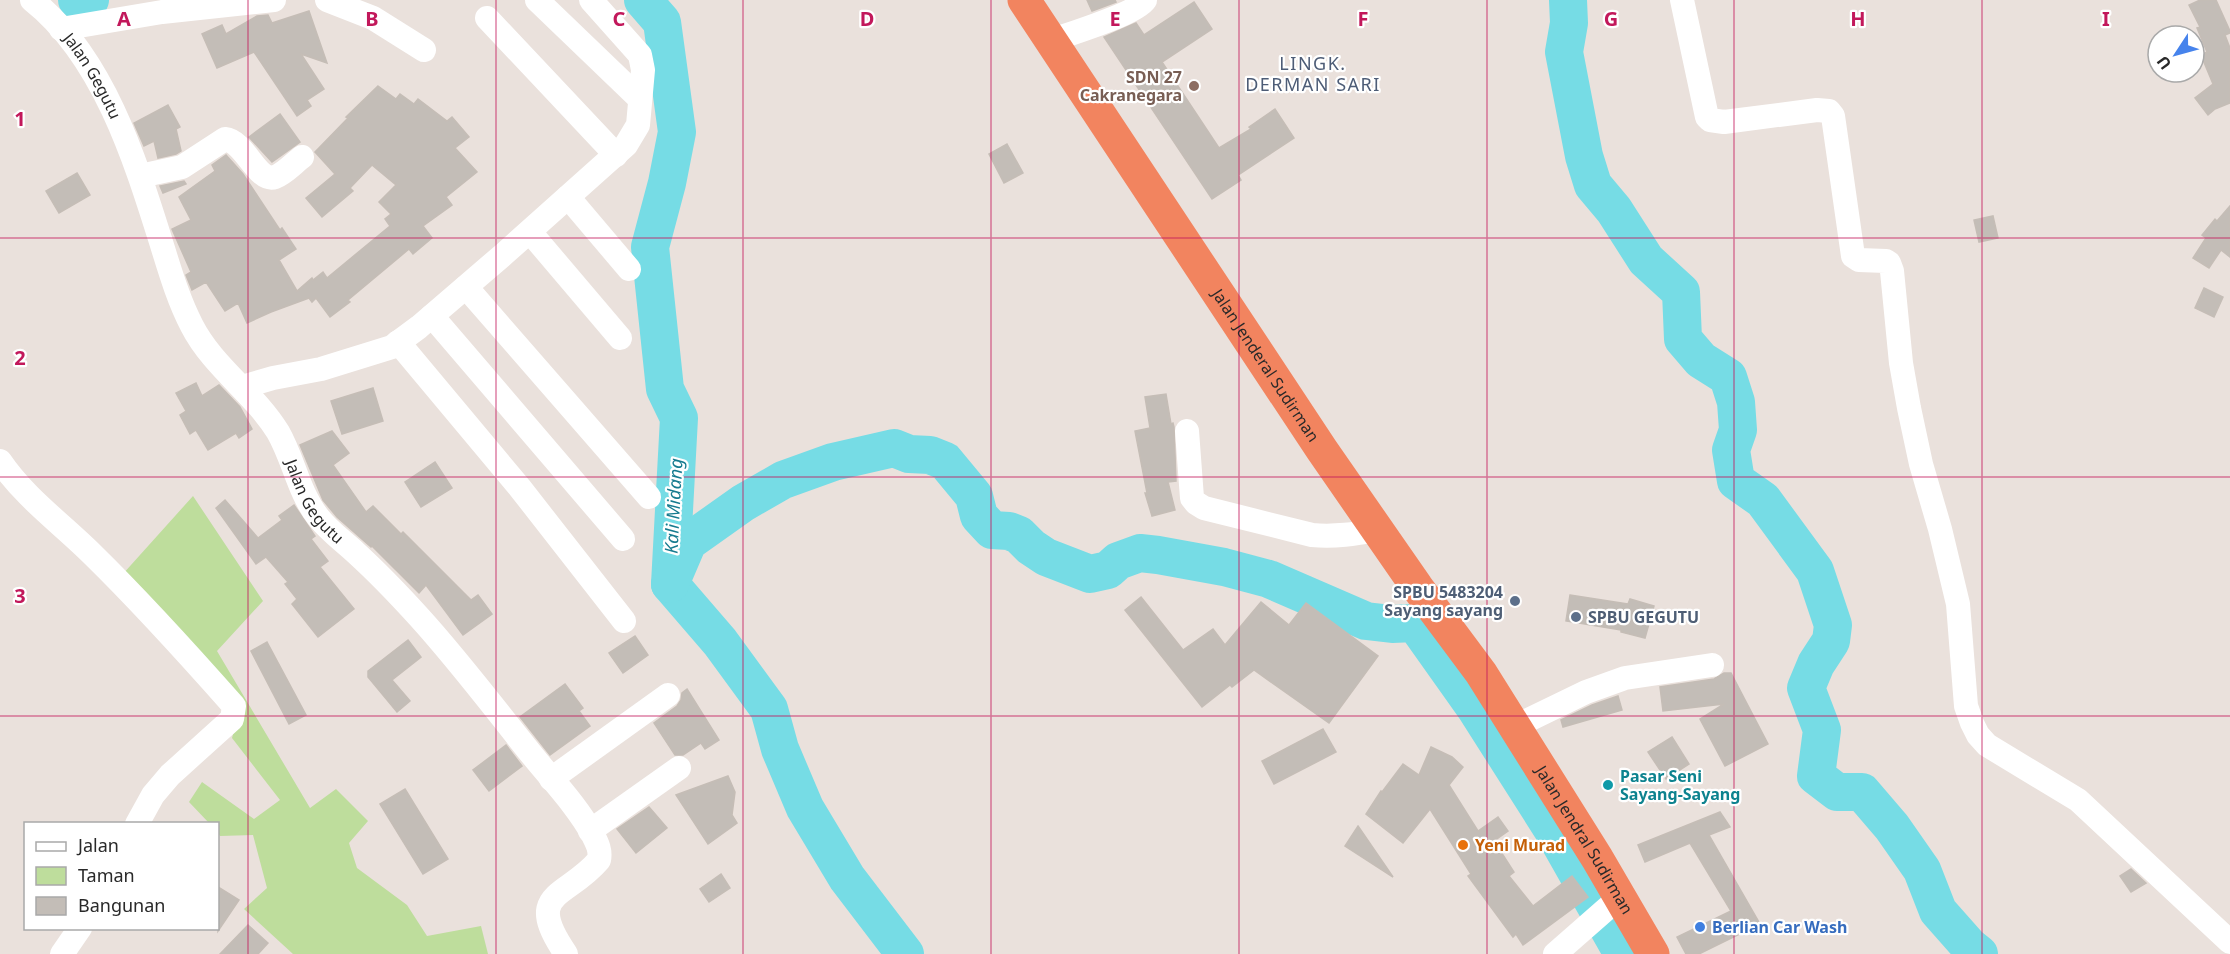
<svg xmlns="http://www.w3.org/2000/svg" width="2230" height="954" viewBox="0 0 2230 954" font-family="'Noto Sans',sans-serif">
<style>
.green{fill:#bedd9c}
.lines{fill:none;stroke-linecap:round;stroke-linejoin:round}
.river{stroke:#76dce5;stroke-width:38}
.building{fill:#c3bdb7;stroke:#c5bdb6;stroke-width:1.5}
.minor{stroke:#fff;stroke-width:24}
.highway{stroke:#f2845f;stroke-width:33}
.grid{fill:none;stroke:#c2185b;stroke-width:1.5;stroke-opacity:0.55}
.education-dot{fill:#8d6e63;stroke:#fff;stroke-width:2}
.service-dot{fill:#5c6f8a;stroke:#fff;stroke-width:2}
.culture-dot{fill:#0f9aa8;stroke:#fff;stroke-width:2}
.food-dot{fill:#e8710a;stroke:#fff;stroke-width:2}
.shop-dot{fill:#3f7fe0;stroke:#fff;stroke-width:2}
.labels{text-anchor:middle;stroke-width:4.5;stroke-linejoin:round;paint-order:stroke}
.education-label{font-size:16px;font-weight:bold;fill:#785e54;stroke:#fff;text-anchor:end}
.street-label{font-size:16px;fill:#292929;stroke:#fff}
.service-label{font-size:16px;font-weight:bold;fill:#4e5e75;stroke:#fff;text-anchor:end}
.culture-label{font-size:16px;font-weight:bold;fill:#0d838f;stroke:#fff;text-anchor:start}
.food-label{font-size:16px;font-weight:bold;fill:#c56008;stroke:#fff;text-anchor:start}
.shop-label{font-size:16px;font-weight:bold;fill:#366cbe;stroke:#fff;text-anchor:start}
.neighbourhood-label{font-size:18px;letter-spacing:1.5px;fill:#4d5c76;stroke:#fff}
.water-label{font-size:18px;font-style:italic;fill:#177b8f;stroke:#fff}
.grid-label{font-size:20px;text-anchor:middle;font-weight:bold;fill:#c2185b;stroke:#fff;stroke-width:4.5;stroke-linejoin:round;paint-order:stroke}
</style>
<rect width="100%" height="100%" fill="#eae1dc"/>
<!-- green -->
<polygon class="green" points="193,496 263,601 217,651 310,808 336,789 368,821 349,843 357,868 407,905 427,936 481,926 488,954 293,954 244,909 267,888 253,835 220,836 218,833 218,824 209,823 189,802 202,782 254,819 280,800 232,738 241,704 122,575"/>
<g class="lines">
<!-- river -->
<g class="river">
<polyline points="77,0 82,2 90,0"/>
<polyline points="643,0 662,22 677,132 667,183 650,247 665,389 679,418 670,584 720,642 769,709 780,749 805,808 847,878 905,954"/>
<polyline points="1568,0 1569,23 1564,52 1584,156 1593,185 1614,210 1646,260 1681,292 1683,339 1701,360 1728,377 1736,402 1738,430 1731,450 1736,481 1763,500 1815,571 1833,625 1831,641 1816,664 1806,688 1822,730 1816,776 1837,792 1862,792 1892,827 1922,870 1938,911 1969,946 1979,954"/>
<polyline points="670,584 688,542 743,503 783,480 833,462 894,448 909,454 930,455 945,461 974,496 979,516 992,530 1009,531 1019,535 1031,547 1046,557 1090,574 1108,570 1118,561 1140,553 1158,555 1224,567 1269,579 1366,621 1392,624 1415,623 1476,709 1551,827 1623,954"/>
</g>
</g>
<!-- building -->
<g class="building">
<polygon points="1087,0 1115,0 1116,2 1092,11"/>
<polygon points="2200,0 2216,0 2230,31 2230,33 2225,35 2230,48 2230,103 2215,109 2208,115 2195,98 2213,84 2201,55 2207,52 2197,28 2200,27 2189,5"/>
<polygon points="1194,2 1212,29 1162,62 1219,148 1251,129 1249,127 1275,109 1294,138 1238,175 1241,180 1212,199 1104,37 1136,23 1144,35"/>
<polygon points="309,11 327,63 301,54 324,89 307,100 311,106 297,116 254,52 217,68 202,34 222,25 226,34 257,16 268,15 272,23"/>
<polygon points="378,86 396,99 400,94 414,104 418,99 447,121 452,117 469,137 455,148 477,172 446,197 452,205 423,226 432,238 413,254 409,249 348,300 350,302 330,317 316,298 312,302 309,298 271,312 247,323 238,303 225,311 206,282 192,290 186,275 191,272 172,229 191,220 179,197 215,171 212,165 226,155 243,174 280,230 282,228 296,249 279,260 297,291 312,278 313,280 323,272 327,278 390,226 385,219 391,214 379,202 396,185 372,165 350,188 353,191 322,217 306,198 335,174 315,152 348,118 346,117"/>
<polygon points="168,105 180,127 176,129 181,151 176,154 158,158 154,141 144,146 134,123"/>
<polygon points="280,114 300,142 272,162 249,137"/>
<polygon points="1007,144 1023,173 1004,183 989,154"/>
<polygon points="77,173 90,195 59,213 46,191"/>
<polygon points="184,181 186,184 163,193 160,186"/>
<polygon points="2230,206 2230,257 2221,250 2209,268 2193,258 2206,238 2202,235 2215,219 2217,221"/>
<polygon points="1993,216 1998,238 1979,242 1974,220"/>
<polygon points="2204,288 2223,297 2214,317 2195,308"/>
<polygon points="196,383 202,396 219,385 240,407 252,429 239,438 236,433 208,450 196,430 190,434 180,415 186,411 176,393"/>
<polygon points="373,388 383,421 342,434 331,401"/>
<polygon points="1166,394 1171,424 1173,423 1174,427 1176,481 1168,482 1175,510 1152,516 1145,493 1147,493 1135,431 1150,428 1145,397"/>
<polygon points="332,431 349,453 333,465 366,512 373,506 401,534 403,532 471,600 478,595 492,614 463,635 426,585 419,593 372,546 371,547 337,517 323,500 300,445"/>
<polygon points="435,462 452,488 421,507 405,482"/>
<polygon points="225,500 258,538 282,520 279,516 294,505 315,536 311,539 328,561 320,567 354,609 318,637 292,604 297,599 285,584 288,582 266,557 256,564 216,508"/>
<polygon points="1570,595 1628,604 1630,599 1654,606 1645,638 1621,632 1621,630 1566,621"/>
<polygon points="1141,597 1183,650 1213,629 1225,645 1261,602 1289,625 1306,603 1378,656 1329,723 1254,670 1232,687 1230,685 1202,707 1125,610"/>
<polygon points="635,636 648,655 623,673 609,653"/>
<polygon points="408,640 421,657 392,680 410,701 397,712 368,677 368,671"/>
<polygon points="267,642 306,715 289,724 251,651"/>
<polygon points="1724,673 1731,673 1768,744 1725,766 1700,719 1724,704 1663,711 1660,687 1714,679"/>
<polygon points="565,684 583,708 579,711 590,726 550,755 520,717"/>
<polygon points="687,689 719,740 705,749 701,743 683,755 675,755 654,723 677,706 681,700 682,693"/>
<polygon points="1618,696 1622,710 1563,727 1561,720 1592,705"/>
<polygon points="1323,729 1336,752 1274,784 1262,761"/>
<polygon points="1672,737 1689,764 1666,779 1648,752"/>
<polygon points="506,745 522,766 489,791 473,770"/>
<polygon points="1431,747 1452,757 1463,767 1449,785 1478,831 1498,817 1508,831 1494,841 1514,872 1509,876 1533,906 1572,876 1588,897 1523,945 1516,934 1513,937 1468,876 1471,874 1430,809 1403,843 1366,814 1381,791 1382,792 1403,764 1419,775"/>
<polygon points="728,776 735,792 732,815 737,823 708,844 676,795"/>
<polygon points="405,789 448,859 423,874 380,804"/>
<polygon points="649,807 667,828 636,853 617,829"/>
<polygon points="1720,812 1730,827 1709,835 1760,924 1699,954 1686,954 1677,937 1731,911 1690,843 1645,862 1638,845"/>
<polygon points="1358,826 1393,877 1345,846"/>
<polygon points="2131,869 2146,883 2131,892 2120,876"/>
<polygon points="721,874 730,888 709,902 700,889"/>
<polygon points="218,887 239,900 218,931"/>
<polygon points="248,925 268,943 258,954 220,954"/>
</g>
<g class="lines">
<!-- minor -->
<g class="minor">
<path id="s1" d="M32 0C103 56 135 159 161 242 170 271 178 299 192 326 213 367 254 393 278 432 294 460 298 491 318 517 329 531 343 541 356 553 378 573 399 595 419 617 459 661 495 709 532 755 553 781 577 806 593 835 597 843 601 850 599 860 566 899 523 891 566 954"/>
<polyline points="327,0 373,18 424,50"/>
<polyline points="537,0 640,99"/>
<polyline points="1682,0 1707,117 1710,120 1724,122 1817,110 1829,111 1833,116 1853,256 1859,260 1886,261 1889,263 1892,271 1901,363 1909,408 1921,464 1940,529 1958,604 1966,706 1972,723 1978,735 1987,745 2078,800 2230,942"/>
<polyline points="487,18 616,155"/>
<polyline points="61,29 162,12 274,0"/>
<path d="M1050 41C1069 34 1136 14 1145 0"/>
<path d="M140 176 182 167 225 139C245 141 257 183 275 177 284 174 294 163 302 157"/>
<polyline points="568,197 629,269"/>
<polyline points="530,232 620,338"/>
<polyline points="466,287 649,497"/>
<polyline points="432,316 623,539"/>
<polyline points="398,342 520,488 624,621"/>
<polyline points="242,387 273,378 321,369 392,347 419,327 504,254 626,145 638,125 643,70 640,55 591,0"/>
<path d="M1187 431 1192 498 1196 503 1204 508 1312 535C1335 537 1355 534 1377 530"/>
<path d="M0 461C25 498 62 524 93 555 142 603 188 654 234 706L232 719 170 775 153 795 137 824"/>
<polyline points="1514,727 1586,692 1625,678 1712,665"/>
<polyline points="551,779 668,695"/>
<polyline points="590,831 679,768"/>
<polyline points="62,954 80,928"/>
<polyline points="1555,954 1620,897"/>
</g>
<!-- highway -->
<path class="highway" id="s2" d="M1024 0 1322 450 1417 587 1481 673 1597 858 1653 954"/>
</g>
<!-- grid -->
<path class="grid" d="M248 0V954M496 0V954M743 0V954M991 0V954M1239 0V954M1487 0V954M1734 0V954M1982 0V954M0 238H2230M0 477H2230M0 716H2230"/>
<!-- markers -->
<circle class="education-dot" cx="1194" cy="86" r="6"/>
<g class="service-dot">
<circle cx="1515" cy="601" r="6"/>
<circle cx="1576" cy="617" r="6"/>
</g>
<circle class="culture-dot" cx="1608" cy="785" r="6"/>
<circle class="food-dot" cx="1463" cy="845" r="6"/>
<circle class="shop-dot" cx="1700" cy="927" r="6"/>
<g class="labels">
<!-- education labels -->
<g class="education-label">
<text x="1182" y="83">SDN 27<tspan x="1182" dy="18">Cakranegara</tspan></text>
</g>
<!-- street labels -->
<g class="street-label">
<text dy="6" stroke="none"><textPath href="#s1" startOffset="98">Jalan Gegutu</textPath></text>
<text dy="6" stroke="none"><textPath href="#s2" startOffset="438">Jalan Jenderal Sudirman</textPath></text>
<text dy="6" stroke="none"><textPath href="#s1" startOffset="584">Jalan Gegutu</textPath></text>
<text dy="6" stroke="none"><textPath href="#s2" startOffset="1010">Jalan Jendral Sudirman</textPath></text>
</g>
<!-- service labels -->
<g class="service-label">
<text x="1503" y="598">SPBU 5483204<tspan x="1503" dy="18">Sayang sayang</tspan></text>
<text x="1588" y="623" text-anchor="start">SPBU GEGUTU</text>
</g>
<!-- culture labels -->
<g class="culture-label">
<text x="1620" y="782">Pasar Seni<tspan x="1620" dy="18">Sayang-Sayang</tspan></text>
</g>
<!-- food labels -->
<g class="food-label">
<text x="1475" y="851">Yeni Murad</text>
</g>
<!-- shop labels -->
<g class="shop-label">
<text x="1712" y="933">Berlian Car Wash</text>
</g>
<!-- neighbourhood labels -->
<g class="neighbourhood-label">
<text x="1313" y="70">LINGK.<tspan x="1313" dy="21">DERMAN SARI</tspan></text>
</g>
<!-- water labels -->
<g class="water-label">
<text transform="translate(674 506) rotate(-87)" y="6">Kali Midang</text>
</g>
</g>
<g class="grid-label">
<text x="124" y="26">A</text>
<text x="372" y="26">B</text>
<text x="619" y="26">C</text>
<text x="867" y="26">D</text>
<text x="1115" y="26">E</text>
<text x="1363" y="26">F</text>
<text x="1611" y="26">G</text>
<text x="1858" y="26">H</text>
<text x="2106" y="26">I</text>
<text x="20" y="126">1</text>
<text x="20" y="365">2</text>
<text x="20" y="603">3</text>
</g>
<!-- legend -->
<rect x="24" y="822" width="195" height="108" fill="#ffffff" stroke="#a9a9a9" stroke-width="1.5"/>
<rect x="36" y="842" width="30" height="9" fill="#ffffff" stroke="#a9a9a9" stroke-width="1.5"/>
<text x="78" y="852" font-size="18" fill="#292929">Jalan</text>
<rect x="36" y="867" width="30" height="18" fill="#bedd9c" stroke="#a9a9a9" stroke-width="1.5"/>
<text x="78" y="882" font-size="18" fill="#292929">Taman</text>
<rect x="36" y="897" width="30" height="18" fill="#c3bdb7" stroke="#a9a9a9" stroke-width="1.5"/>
<text x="78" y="912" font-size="18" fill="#292929">Bangunan</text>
<!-- north arrow -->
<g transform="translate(2176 54) rotate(234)"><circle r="28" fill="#ffffff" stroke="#a9a9a9" stroke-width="1.5"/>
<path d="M0-4.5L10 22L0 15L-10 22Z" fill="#4683ec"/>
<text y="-9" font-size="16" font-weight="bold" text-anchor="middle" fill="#292929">U</text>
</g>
</svg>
